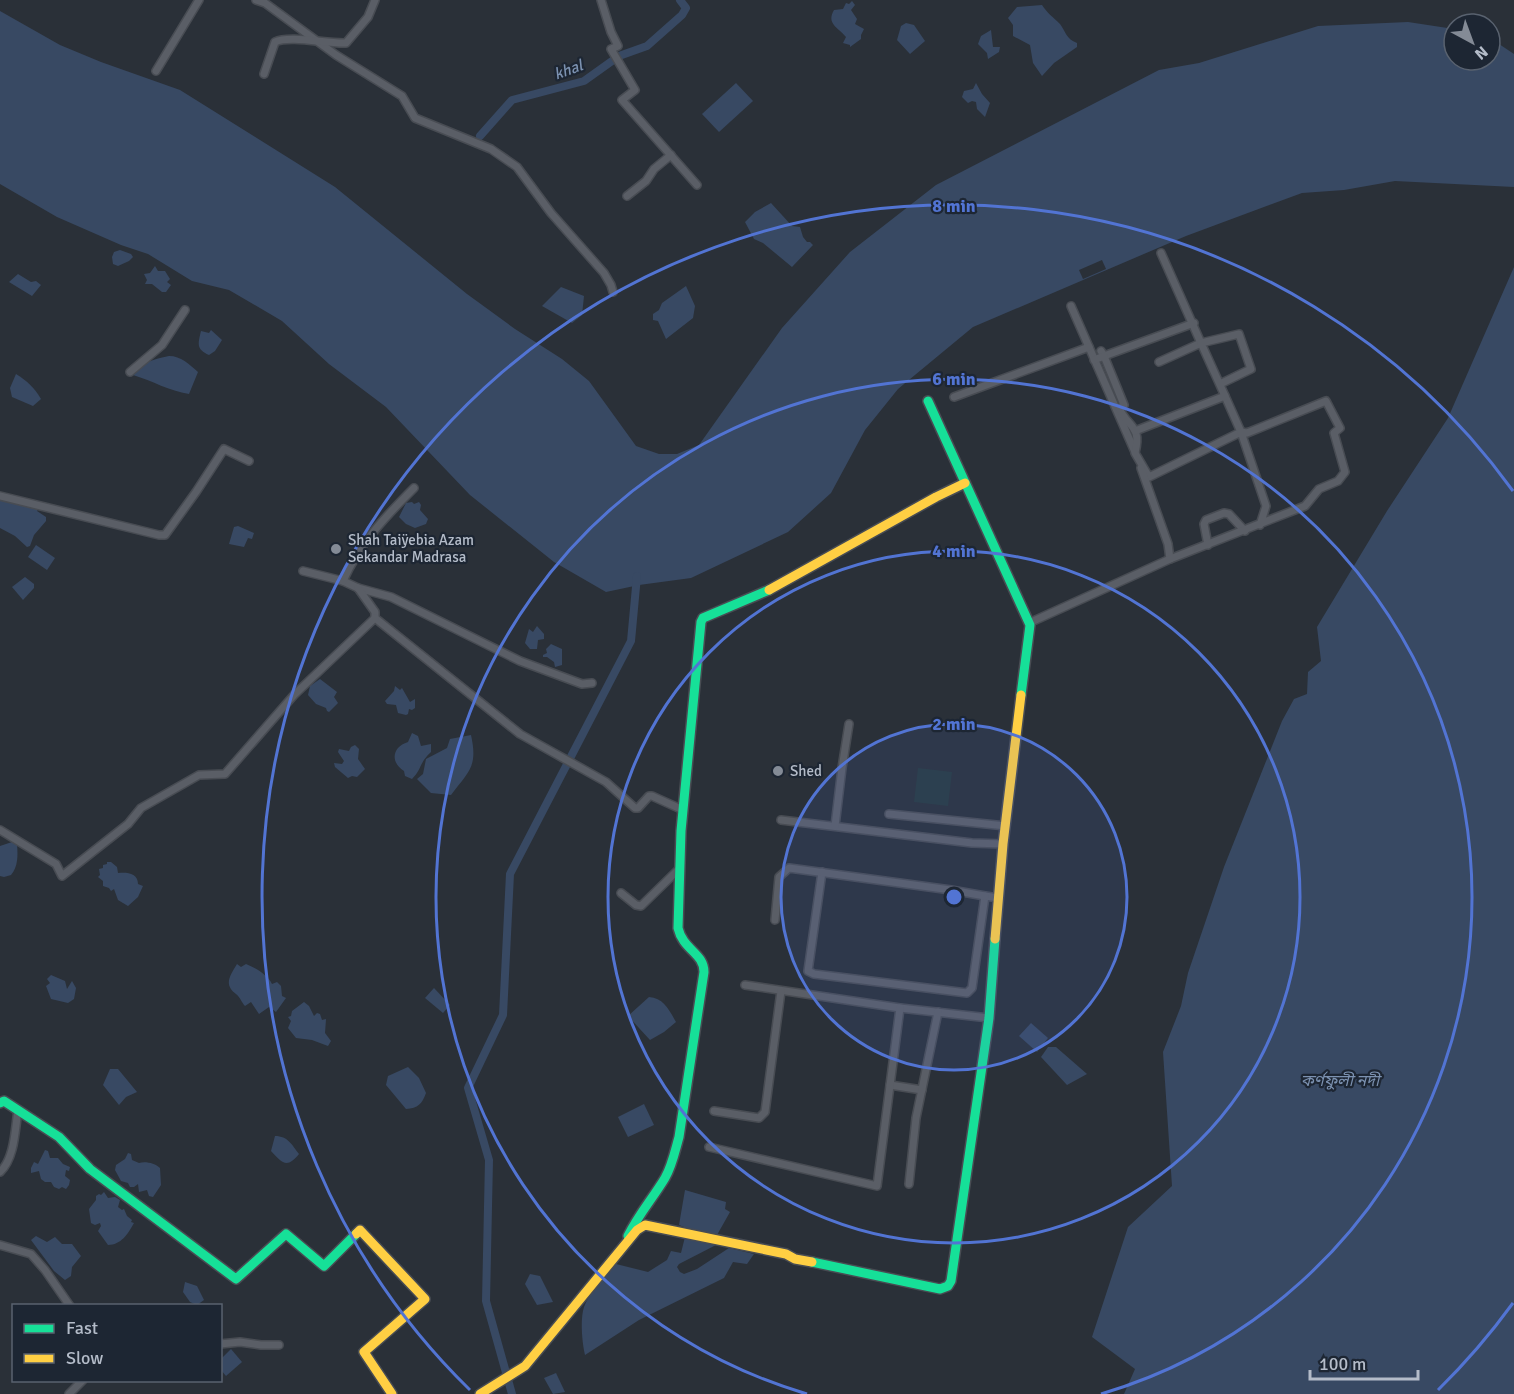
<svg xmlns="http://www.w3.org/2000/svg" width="1514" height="1394" viewBox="0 0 1514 1394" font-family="Signika,'Noto Sans Bengali',sans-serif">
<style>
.green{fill:#273a3e}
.water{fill:#384963}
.pier{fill:#2a3038}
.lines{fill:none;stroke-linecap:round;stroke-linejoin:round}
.canal{stroke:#384963;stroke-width:8}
.street-casing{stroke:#484c53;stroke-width:10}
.fast-casing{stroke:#484c53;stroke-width:12}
.slow-casing{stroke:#484c53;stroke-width:12}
.street{stroke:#5a5e66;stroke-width:7}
.fast{stroke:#16e098;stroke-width:9}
.slow{stroke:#ffcf43;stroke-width:9}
.ring{fill:none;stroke:#5274d3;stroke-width:3}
.poi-dot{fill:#848b96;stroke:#1d2633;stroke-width:2}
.labels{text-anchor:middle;stroke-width:4.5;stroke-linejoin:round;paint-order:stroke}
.poi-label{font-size:15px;fill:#b4bcc9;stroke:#1d2633;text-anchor:start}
.water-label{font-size:16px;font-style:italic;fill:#7c92b1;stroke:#1d2633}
.centre{fill:#5274d3;stroke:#1d2633;stroke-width:3}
.ring-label{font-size:18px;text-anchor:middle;font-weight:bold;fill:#5274d3;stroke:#1d2633;stroke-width:4.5;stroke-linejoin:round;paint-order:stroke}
</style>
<rect width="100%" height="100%" fill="#2a3038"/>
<!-- green -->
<polygon class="green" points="918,768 952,772 948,806 914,802"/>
<!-- water -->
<g class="water">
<path d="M852 1 855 5 851 10 857 19 855 24 864 29 861 35V39L850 47V45L843 43 846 37C838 27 826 24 834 10L843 9 846 3 849 4Z"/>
<path d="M1042 5C1047 13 1053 17 1060 24 1066 32 1066 39 1077 43V47L1054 63 1042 76 1033 63 1030 45 1013 36V25L1008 18 1017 7Z"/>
<polygon points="0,11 60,45 101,62 180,90 335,187 467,294 515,329 562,359 589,381 636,446 659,454 677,454 699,445 782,328 850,252 936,185 1159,70 1199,63 1318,26 1408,22 1454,29 1454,60 1490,60 1490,38 1514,54 1514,187 1395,181 1344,190 1302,193 1186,236 973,327 898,389 865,430 831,493 788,532 691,578 639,585 606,592 554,562 470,495 386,407 329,364 282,321 229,290 192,281 148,254 121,245 57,217 0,184"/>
<polygon points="906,23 914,25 925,41 910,54 897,40 901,26"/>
<polygon points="991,30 993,47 1000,47 999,52 988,59 987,53 978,44 981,36"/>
<polygon points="736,83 753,101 719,132 702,114"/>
<polygon points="976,83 982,94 990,103 985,117 977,109 976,102 972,101 968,103 962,97 964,91 973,89"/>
<polygon points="771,203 792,226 800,227 803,237 807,242 810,242 813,245 792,267 763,243 754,239 745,222 755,212"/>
<polygon points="120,250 131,254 133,257 129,261 118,266 113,264 112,257 114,252"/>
<polygon points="155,266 158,271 165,271 170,279 167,282 171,285 166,292 162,292 152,284 145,284 147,280 144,274 150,273"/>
<polygon points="1514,267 1514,1394 1124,1394 1135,1369 1092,1337 1128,1227 1172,1186 1163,1052 1181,1006 1188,973 1224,867 1282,721 1294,699 1307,694 1308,672 1321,661 1317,627 1387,511 1448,418"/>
<polygon points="18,274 31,282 36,281 41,285 32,296 9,282"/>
<polygon points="686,286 695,306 693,318 666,339 658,321 653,320 653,314 659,310 662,303"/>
<polygon points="561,287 584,296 582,315 572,323 542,306"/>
<path d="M211 330 222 340 215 351 209 355C196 349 198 344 201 331L209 333Z"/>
<path d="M169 356C181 356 189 364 198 372L189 394C169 391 153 381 133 375 143 362 153 359 169 356Z"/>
<path d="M16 374C27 381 34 387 41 399L33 406 12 397 10 388Z"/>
<polygon points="0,500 38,509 37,511 46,517 46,521 34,535 30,546 27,547 15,536 0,528"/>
<polygon points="412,502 414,504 419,502 421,505 420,510 428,519 426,524 415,528 406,524 399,517 406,503"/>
<polygon points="238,526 254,533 252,539 248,538 244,547 229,544 234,527"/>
<polygon points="36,545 55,558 47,570 28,557"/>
<polygon points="25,577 34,584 34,588 23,600 12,587"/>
<polygon points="537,626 544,634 544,639 538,640 537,649 530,649 525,643 529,629 533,632"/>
<polygon points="551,644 562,649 562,665 555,667 554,662 547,657 543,657 543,655 547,653 546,649"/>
<polygon points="320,679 337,692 334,697 338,703 329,712 327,711 326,708 316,704 308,695 310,686"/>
<polygon points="395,686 400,690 402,688 410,702 415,699 415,708 412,710 409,709 408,714 406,715 398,713 396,705 387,704 385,701 394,691"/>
<path d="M412 733 418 736 421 746 431 744V752C419 763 422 769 412 779L405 776 404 771C390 762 392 747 408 742Z"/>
<path d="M471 735C478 767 469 771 451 795L431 793 417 779 423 774 426 759 447 748 450 739Z"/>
<polygon points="355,745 359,749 358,759 365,769 357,777 352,776 348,778 335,767 334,763 342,764 344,761 338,752 339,749 349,751 351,747"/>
<path d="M12 842 17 845C18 855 18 867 11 875L4 877 0 876V846Z"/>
<path d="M107 862H111L117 867 118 873C127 872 138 873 138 884L143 886 138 897 128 906 118 900 114 889 111 891 109 888 103 886V881L98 877 100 875 99 869 103 868V865L107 864Z"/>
<path d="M237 964 241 967 246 964C256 968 268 975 272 984L277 982 281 986 282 996 286 998 276 1012 269 1007 259 1014 251 1002 245 1006C242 1003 240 997 236 994 224 985 229 977 237 964Z"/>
<polygon points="51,975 65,981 67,989 72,981 76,988 74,999 68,1003 51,999 46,986 50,983 47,979"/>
<polygon points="434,988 450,1005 443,1013 425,998"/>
<path d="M649 997C664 998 669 1010 676 1022L664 1032 650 1040 628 1016Z"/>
<polygon points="304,1002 309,1006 314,1016 317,1013 320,1014 322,1020 326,1019 325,1033 331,1041 328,1046 312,1040 296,1038 288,1028 291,1021 288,1017 291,1016 292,1011"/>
<polygon points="1031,1023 1048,1038 1037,1052 1019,1036"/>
<polygon points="1048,1047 1056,1047 1087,1074 1067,1085 1041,1057"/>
<path d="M408 1067 419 1078 426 1093C422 1104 418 1108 406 1109L386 1085 388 1076Z"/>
<polygon points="110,1069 118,1069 137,1092 126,1097 119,1105 103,1085"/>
<polygon points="644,1104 654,1125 628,1137 618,1117"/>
<path d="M275 1136C288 1136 292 1145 299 1154 287 1169 282 1163 271 1151Z"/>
<polygon points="45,1150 48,1151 50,1158 58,1158 63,1164 70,1167 69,1171 66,1170 65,1176 70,1180 69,1185 66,1189 62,1187 59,1189 54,1187 51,1182 45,1182 41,1179 39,1171 31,1173 31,1168 34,1162 38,1164"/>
<path d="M128 1153 131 1154 132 1160 139 1163C145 1161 155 1163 160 1168L161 1185 153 1197 149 1196 147 1190 139 1192 138 1184 134 1187H130L128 1183 121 1181 115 1170 116 1165 125 1159Z"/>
<polygon points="685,1190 726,1202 725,1209 730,1212 717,1235 694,1231 679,1225"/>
<path d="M104 1192 108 1198 115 1197 120 1200 118 1207 122 1210 124 1209 127 1216 132 1220 131 1222 134 1223C128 1234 121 1245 108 1245L98 1231 101 1226 100 1223 95 1225 91 1223 89 1209 96 1200V1196L99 1194 101 1195Z"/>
<polygon points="36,1236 47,1242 55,1237 62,1244 72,1244 81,1256 72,1267 71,1276 65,1280 54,1271 31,1240"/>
<path d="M685 1237 716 1245 679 1264 677 1267 680 1272 684 1274 697 1269 729 1248 754 1254 747 1264 733 1262 724 1278 639 1320 585 1355C582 1343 580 1319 584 1307 590 1291 605 1276 616 1264L648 1272 667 1260 671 1251 681 1253Z"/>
<polygon points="530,1274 540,1276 553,1302 537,1305 525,1284"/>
<polygon points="185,1282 197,1286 204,1300 197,1305 190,1302 183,1292"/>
<polygon points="231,1349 242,1362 226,1376 221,1370 221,1359"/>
<polygon points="556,1373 565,1392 553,1394 544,1378"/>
</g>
<!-- pier -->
<polygon class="pier" points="1102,260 1106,269 1083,279 1079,270"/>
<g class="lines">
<!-- canal -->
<g class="canal">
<polyline points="480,136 512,100 584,81 619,56 647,46 682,15 686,8 680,0"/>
<polyline points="512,1394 486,1301 489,1160 468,1088 503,1015 510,874 631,641 637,576"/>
</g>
<defs>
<g id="street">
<polyline points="256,0 265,3 336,55 402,96 415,118 491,149 517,167 551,213 604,273 611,285 613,292"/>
<polyline points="601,0 611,32 618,46 611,49 635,90 622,100 697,185"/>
<polyline points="156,71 199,0"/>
<path d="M264 74 275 42C290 35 327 44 346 43L368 17 375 0"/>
<polyline points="627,196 646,181 654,169 671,155"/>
<polyline points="1071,306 1135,452"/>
<polyline points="1101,351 1104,356 1194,323"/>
<path d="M1094 360 1104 356 1124 405 1119 408C1128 428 1142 425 1135 453L1149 477 1241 432 1225 396"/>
<polyline points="1159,362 1201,343 1161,253"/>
<polyline points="130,372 162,345 185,310"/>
<polyline points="954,397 1089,347"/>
<polyline points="1135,431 1225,396 1201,343 1239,334 1251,369 1220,384"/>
<polyline points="1141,468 1168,544 1170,559"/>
<polyline points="0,496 159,535 165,535 196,492 224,449 249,461"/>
<polyline points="1208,545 1204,524 1206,520 1224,513 1229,514 1245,531"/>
<polyline points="303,571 343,581 358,588 391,597 520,661 582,684 592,683"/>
<path d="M343 581C360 543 385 517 414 488"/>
<polyline points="358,588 375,612 375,618 520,734 606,782 635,808 638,808 649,796 652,796 683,810"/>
<polyline points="1029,623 1170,559 1305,506 1319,489 1338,481 1345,472 1334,433 1340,428 1326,401 1247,433 1241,432 1266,506 1260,525"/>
<polyline points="889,814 1006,826"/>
<polyline points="781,820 972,843 1003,844"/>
<polyline points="835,826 842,768 849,724"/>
<polyline points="0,830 56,864 62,876 128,824 141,808 199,775 225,774 294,695 375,618"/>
<polyline points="822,872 808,971 814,974 967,993 972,988 985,896 999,898"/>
<polyline points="621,893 636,905 641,906 680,868"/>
<polyline points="775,920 779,877 789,868 951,890 985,896"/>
<polyline points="745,985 900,1008 989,1018"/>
<polyline points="890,1085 922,1090"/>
<polyline points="714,1111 759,1118 765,1112 781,991"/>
<polyline points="709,1147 877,1186 900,1008"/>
<path d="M0 1172C15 1158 15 1129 18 1110"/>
<polyline points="909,1184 916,1118 938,1012"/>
<polyline points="0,1245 31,1254 45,1270 70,1306"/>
<polyline points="220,1344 240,1342 261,1345 279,1345"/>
<polyline points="69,1394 83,1380"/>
</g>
<g id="fast">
<polyline points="928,401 1030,625 1021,695"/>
<polyline points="0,1103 4,1101 59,1137 90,1169 236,1279 286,1234 324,1266 356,1234"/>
<path d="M628 1236C638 1215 653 1198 665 1178 672 1166 675 1151 679 1137L704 972C704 953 683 950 678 928L681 831 701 622 703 618 769 590"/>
<polyline points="812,1262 940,1289 948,1286 951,1281 989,1018 995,939"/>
</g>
<g id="slow">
<polyline points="769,590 936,497 965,483"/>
<polyline points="995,939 1003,844 1021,695"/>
<polyline points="356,1234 360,1230 425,1299 364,1352 392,1394"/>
<polyline points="480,1394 525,1366 637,1230 645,1225 786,1254 795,1259 812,1262"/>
</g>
</defs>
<!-- street casing -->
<use href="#street" class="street-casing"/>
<!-- fast casing -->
<use href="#fast" class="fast-casing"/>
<!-- slow casing -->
<use href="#slow" class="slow-casing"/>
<!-- street -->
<use href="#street" class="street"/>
<!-- fast -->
<use href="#fast" class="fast"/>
<!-- slow -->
<use href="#slow" class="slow"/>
</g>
<!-- distance rings -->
<circle cx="954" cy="897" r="173" fill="#5274d3" fill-opacity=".12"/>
<g class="ring">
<circle cx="954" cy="897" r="173"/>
<circle cx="954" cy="897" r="346"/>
<path d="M807 1394A518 518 0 1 1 1101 1394"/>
<path d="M1513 1303A691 691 0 0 1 1438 1390M470 1390A691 691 0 1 1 1513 491"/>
</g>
<!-- markers -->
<g class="poi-dot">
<circle cx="336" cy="549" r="6"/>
<circle cx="778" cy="771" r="6"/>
</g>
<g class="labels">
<!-- poi labels -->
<g class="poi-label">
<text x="348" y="545">Shah Taiÿebia Azam<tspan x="348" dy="17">Sekandar Madrasa</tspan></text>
<text x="790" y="776">Shed</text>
</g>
<!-- water labels -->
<g class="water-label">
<text transform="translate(568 69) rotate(-20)" y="6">khal</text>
<text x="1340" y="1086">কর্ণফুলী নদী</text>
</g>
</g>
<circle cx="954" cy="897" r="9" class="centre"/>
<g class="ring-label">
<text x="954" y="212">8 min</text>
<text x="954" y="385">6 min</text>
<text x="954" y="557">4 min</text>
<text x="954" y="730">2 min</text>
</g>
<!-- legend -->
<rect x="12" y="1304" width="210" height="78" fill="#1d2633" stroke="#59626f" stroke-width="1.5"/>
<rect x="24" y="1324" width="30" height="9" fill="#16e098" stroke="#59626f" stroke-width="1.5"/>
<text x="66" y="1334" font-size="18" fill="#b4bcc9">Fast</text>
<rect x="24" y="1354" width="30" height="9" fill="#ffcf43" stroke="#59626f" stroke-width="1.5"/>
<text x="66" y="1364" font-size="18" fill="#b4bcc9">Slow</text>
<!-- north arrow -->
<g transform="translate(1472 42) rotate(139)"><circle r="28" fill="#1d2633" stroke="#59626f" stroke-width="1.5"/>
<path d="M0-4.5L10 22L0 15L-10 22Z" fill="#848b96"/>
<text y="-9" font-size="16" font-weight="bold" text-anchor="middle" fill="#b4bcc9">N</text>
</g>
<!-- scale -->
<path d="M1310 1370v9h108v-9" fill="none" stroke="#b4bcc9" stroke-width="3"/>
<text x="1319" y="1370" font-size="18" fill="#b4bcc9" stroke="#1d2633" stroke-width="4.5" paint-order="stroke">100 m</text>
</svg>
